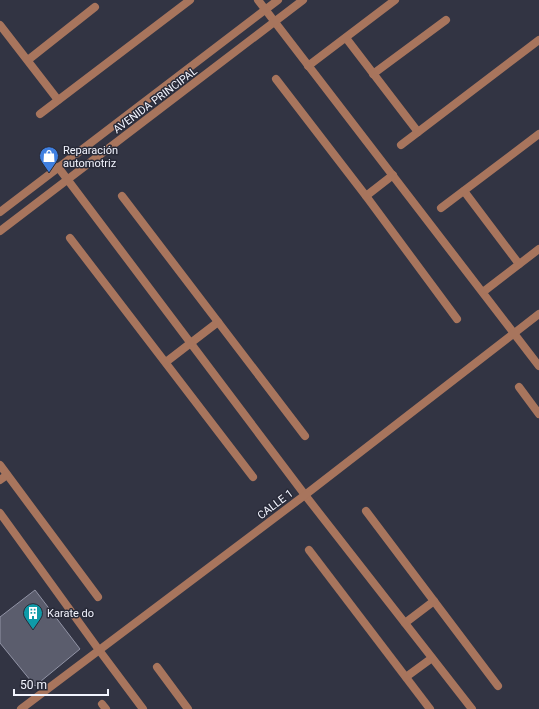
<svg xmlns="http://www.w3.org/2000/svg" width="539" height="709" viewBox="0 0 539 709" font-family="Roboto,sans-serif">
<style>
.building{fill:#5b5d6d;stroke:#9294a6}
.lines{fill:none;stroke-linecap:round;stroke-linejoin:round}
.minor{stroke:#a8755d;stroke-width:8}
.labels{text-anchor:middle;stroke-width:3;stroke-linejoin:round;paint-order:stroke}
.street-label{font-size:11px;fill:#f2f4fe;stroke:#282a38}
.poi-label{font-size:11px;fill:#f2f4fe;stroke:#282a38;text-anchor:start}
</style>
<rect width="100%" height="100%" fill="#323443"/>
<!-- building -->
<polygon class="building" points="35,590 80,649 35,686 0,643 0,617"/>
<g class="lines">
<!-- minor -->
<g class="minor">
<polyline points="258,0 539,366"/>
<polyline points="0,25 58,100"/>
<polyline points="346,38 418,132"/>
<polyline points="28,60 95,7"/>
<polyline points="308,66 395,0"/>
<polyline points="373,74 446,20"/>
<polyline points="276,79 366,196 457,319"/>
<polyline points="40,114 190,0"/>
<polyline points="401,145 539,40"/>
<polyline points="58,167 305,495 472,709"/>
<polyline points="464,191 519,264"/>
<polyline points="122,196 305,436"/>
<polyline points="366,196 393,175"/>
<polyline points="441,208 539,134"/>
<polyline points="0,212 278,0"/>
<polyline points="0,231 303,0"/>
<polyline points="70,238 253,477"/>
<polyline points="483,292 539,249"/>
<polyline points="166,362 218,322"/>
<polyline points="519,387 539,414"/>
<polyline points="0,465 98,597"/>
<polyline points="0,480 7,475"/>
<polyline points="366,511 498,686"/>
<polyline points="0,513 99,650 143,709"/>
<polyline points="309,550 430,709"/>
<polyline points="405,623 434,601"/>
<polyline points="157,667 188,709"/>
<polyline points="406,677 432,658"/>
<polyline points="102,704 106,709"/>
<polyline points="21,709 305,495 539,314"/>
</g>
</g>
<!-- icons -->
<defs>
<symbol id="shop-pin" viewBox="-11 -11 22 30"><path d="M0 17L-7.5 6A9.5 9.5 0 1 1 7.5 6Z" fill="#3f7fe0" stroke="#282a38"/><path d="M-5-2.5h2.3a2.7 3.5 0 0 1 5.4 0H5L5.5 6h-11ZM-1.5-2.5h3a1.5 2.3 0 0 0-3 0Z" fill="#fff"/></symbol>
<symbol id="building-pin" viewBox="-11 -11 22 30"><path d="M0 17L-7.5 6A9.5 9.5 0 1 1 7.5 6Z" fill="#0f9aa8" stroke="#282a38"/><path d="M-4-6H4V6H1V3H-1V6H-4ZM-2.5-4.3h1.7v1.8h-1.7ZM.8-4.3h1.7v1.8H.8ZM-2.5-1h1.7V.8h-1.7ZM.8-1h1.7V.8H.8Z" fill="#fff"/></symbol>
</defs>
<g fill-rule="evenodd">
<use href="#shop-pin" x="38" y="145" width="22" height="30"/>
<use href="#building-pin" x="22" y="602" width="22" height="30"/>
</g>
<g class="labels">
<!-- street labels -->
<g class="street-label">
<text transform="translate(155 100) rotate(-37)" y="4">AVENIDA PRINCIPAL</text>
<text transform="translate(275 504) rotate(-37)" y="4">CALLE 1</text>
</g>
<!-- poi labels -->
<g class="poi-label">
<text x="63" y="154">Reparación<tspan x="63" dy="13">automotriz</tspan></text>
<text x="47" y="617">Karate do</text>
</g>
</g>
<!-- scale -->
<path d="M14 689v6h94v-6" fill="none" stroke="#f2f4fe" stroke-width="2"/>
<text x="20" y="689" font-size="12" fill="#f2f4fe" stroke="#282a38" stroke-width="3" paint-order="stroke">50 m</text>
</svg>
